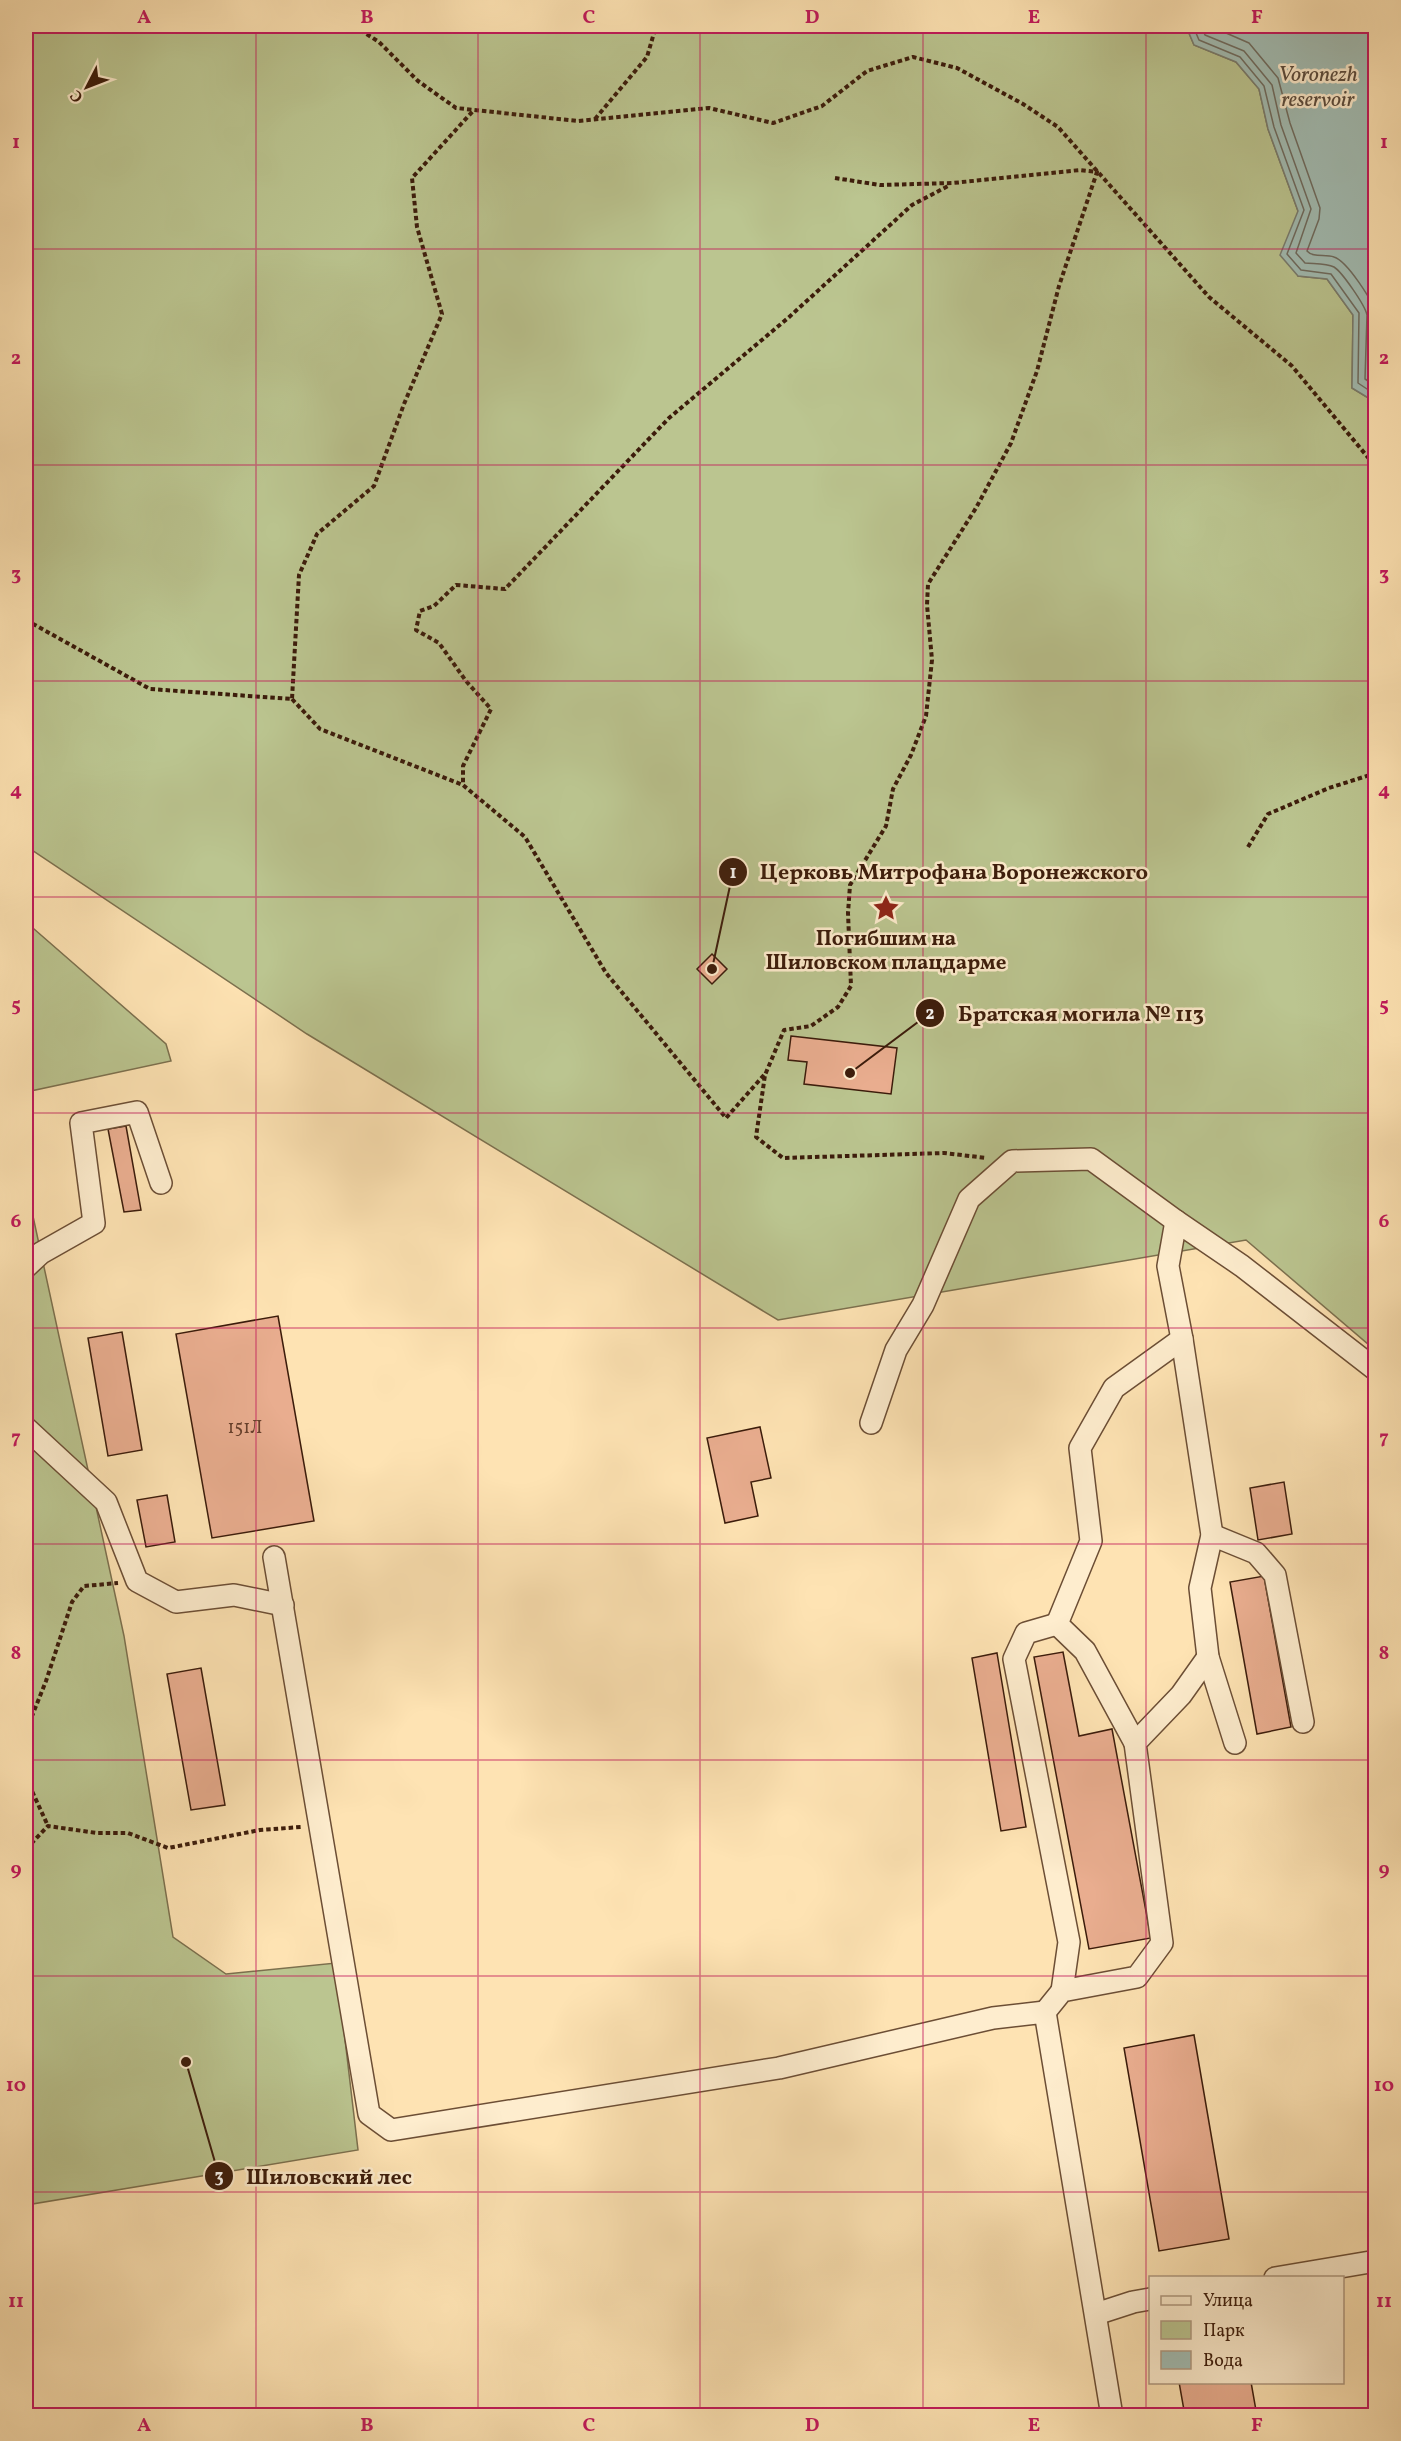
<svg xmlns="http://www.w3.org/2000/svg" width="1401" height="2441" viewBox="0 0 1401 2441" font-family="Vollkorn,serif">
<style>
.green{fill:#bbc590;stroke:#7c704e;stroke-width:1.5}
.water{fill:#a2bdb4;stroke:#797d70;stroke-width:1.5}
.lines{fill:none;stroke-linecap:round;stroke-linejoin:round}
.shore{stroke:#6f6c60;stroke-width:1.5}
.building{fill:#e9ad8f;stroke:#3c1c0b;stroke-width:1.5}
.minor-casing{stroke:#6c4e35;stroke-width:24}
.path{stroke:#3c1c0b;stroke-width:4;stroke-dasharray:4.5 3;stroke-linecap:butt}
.minor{stroke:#feedce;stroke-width:21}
.grid{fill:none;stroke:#c2185b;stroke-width:1.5;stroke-opacity:0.55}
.labels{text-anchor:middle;stroke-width:5;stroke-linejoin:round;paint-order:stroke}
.number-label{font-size:18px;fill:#67402c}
.poi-label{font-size:21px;font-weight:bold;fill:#3c1c0b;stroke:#feedce}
.water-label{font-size:22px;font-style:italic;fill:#5b4c3e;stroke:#feedce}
.leader{fill:none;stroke:#3c1c0b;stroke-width:2}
.callout-dot{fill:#3c1c0b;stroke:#feedce;stroke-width:2}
.mark-label{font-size:18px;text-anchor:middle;font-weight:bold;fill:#fff}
.callout-label{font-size:22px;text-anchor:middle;font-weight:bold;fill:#3c1c0b;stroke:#feedce;stroke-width:5;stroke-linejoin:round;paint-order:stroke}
.neatline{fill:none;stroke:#c2185b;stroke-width:2}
.grid-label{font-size:20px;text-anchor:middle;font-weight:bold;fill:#c2185b}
</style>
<rect width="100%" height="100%" fill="#fee3b3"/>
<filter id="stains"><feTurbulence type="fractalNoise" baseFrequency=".00333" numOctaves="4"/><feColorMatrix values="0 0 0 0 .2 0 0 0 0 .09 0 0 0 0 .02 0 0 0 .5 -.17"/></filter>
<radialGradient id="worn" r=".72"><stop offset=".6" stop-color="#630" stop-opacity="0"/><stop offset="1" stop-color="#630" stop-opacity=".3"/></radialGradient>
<!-- green -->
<g class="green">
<polygon points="26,26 1186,26 1194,45 1236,62 1259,89 1268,129 1298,211 1298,276 1327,279 1353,315 1352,388 1375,402 1375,1350 1246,1240 778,1320 307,1034 26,846"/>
<polygon points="26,922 166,1044 171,1061 26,1092"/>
<polygon points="26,1184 124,1636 173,1937 226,1974 336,1963 358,2150 26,2205"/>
</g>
<!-- water -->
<polygon class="water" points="1186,26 1375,26 1375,402 1352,388 1353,315 1327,279 1298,276 1280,255 1298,211 1268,129 1259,89 1236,62 1194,45"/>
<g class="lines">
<!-- shore -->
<g class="shore">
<polyline points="1193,26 1199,40 1240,57 1264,86 1274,127 1304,210 1287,254 1301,270 1331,274 1359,313 1358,383 1376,395"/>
<path d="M1201 26 1205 35 1244 51 1272 85 1281 125 1311 209 1296 253 1305 263C1314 264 1326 263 1334 267 1342 272 1365 305 1367 315L1365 379 1376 386"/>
<path d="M1210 26 1249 43 1278 78 1290 123 1320 208 1319 219 1307 251C1313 258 1325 254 1334 257 1347 261 1373 301 1376 314"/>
</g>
</g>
<!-- building -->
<g class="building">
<polygon points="712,954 727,969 712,984 697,969"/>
<polygon points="791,1036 897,1048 891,1094 804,1084 807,1062 788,1060"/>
<polygon points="126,1126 141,1210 124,1212 108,1129"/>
<polygon points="278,1316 314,1521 212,1538 176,1334"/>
<polygon points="122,1332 142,1450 108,1456 88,1338"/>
<polygon points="760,1427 771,1478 751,1482 758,1516 725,1523 707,1438"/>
<polygon points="1284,1482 1292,1534 1258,1540 1250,1488"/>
<polygon points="167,1495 175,1542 146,1547 137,1500"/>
<polygon points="1264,1576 1291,1727 1257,1734 1230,1582"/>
<polygon points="1063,1652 1079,1736 1112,1729 1151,1938 1089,1949 1034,1657"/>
<polygon points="997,1653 1026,1827 1001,1831 972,1658"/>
<polygon points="201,1668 225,1805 191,1810 167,1674"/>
<polygon points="1194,2035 1229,2239 1159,2251 1124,2048"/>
<polygon points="1179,2382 1251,2382 1257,2416 1185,2416"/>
</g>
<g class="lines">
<defs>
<g id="minor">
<polyline points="26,1267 41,1253 94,1223 81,1123 137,1112 161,1183"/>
<polyline points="871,1423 896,1350 923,1305 969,1199 1012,1161 1091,1159 1176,1221"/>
<polyline points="26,1428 106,1502 137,1581 176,1602 234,1595 283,1605"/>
<polyline points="1212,1535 1256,1553 1275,1575 1303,1722"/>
<polyline points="274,1557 369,2114 391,2130 779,2068 993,2018 1045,2012 1112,2416"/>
<polyline points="1057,1624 1026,1633 1014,1659 1069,1942 1062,1991"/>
<polyline points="1135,1743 1085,1651 1057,1624 1091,1541 1080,1448 1114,1388 1182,1339"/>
<polyline points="1235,1743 1208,1657 1200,1588 1212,1535 1182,1339 1168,1266 1176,1221 1242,1266 1376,1370"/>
<polyline points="1045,2012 1062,1991 1137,1977 1162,1943 1135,1743 1181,1695 1208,1657"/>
<polyline points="1275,2278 1376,2261"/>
<polyline points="1096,2314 1133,2302 1150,2299"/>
</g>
</defs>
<!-- minor casing -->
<use href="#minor" class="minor-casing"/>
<!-- path -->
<g class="path">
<polyline points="354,26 379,42 418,81 456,108 578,121 709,108 773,123 822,106 867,71 913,57 957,68 1023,104 1058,127 1209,297 1292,366 1376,467"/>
<polyline points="595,119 647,57 656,26"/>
<polyline points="835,178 880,185 953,183 1080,170 1097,172 1059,286 1037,371 1011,443 976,508 928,584 927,605 932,660 926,716 911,755 893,789 886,826 850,885 848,913 851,986 838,1007 811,1026 784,1030 765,1075 756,1137 783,1158 944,1153 987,1158"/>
<polyline points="26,620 150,689 292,699 299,575 317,534 374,486 404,404 442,314 417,227 412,178 473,111"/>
<polyline points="292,699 320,729 463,785"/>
<polyline points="1248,847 1268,814 1329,788 1376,773"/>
<polyline points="764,1075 726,1118 606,973 525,837 463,785 463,766 491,709 466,681 439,643 416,630 420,611 434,606 456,585 505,589 669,418 788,318 912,205 950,185"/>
<polyline points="26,1731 46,1681 72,1602 84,1586 118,1583"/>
<polyline points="26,1778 48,1826"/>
<polyline points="26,1849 48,1826 97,1833 128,1833 168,1848 260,1830 301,1827"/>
</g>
<!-- minor -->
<use href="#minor" class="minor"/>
</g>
<!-- grid -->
<path class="grid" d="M256 26V2416M478 26V2416M700 26V2416M923 26V2416M1146 26V2416M26 249H1376M26 465H1376M26 681H1376M26 897H1376M26 1113H1376M26 1328H1376M26 1544H1376M26 1760H1376M26 1976H1376M26 2192H1376"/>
<!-- icons -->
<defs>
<symbol id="sight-bare" viewBox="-9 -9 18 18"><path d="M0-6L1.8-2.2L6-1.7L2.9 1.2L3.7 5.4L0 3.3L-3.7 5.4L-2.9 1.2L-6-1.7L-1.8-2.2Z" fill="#8f2418" stroke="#feedce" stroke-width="2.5" paint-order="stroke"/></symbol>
</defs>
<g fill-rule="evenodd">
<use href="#sight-bare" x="867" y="889" width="38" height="38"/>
</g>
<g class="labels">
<!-- number labels -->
<g class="number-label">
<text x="245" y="1433">151Л</text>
</g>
<!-- poi labels -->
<g class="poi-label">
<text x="886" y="945">Погибшим на<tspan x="886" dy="24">Шиловском плацдарме</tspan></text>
</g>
<!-- water labels -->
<g class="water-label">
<text x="1318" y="81">Voronezh<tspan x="1318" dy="25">reservoir</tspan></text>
</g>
</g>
<!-- callouts -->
<path class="leader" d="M712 969L733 872M850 1073L930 1013M186 2062L219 2176"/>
<g class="callout-dot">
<circle cx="712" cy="969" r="6"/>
<circle cx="850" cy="1073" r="6"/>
<circle cx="186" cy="2062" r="6"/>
<circle cx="733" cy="872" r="15"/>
<circle cx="930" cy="1013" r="15"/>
<circle cx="219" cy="2176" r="15"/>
</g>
<g class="mark-label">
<text x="733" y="878">1</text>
<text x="930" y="1019">2</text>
<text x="219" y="2182">3</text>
</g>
<g class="callout-label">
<text x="954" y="879">Церковь Митрофана Воронежского</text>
<text x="1081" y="1021">Братская могила № 113</text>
<text x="329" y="2184">Шиловский лес</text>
</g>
<!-- margin -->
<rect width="1401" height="2441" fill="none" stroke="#fee3b3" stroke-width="66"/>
<!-- legend -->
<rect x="1149" y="2276" width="195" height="108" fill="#feedce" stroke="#b09980" stroke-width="1.5"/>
<rect x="1161" y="2296" width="30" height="9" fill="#feedce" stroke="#b09980" stroke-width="1.5"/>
<text x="1203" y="2306" font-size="18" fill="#3c1c0b">Улица</text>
<rect x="1161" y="2321" width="30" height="18" fill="#bbc590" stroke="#b09980" stroke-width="1.5"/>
<text x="1203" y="2336" font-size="18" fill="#3c1c0b">Парк</text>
<rect x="1161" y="2351" width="30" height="18" fill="#a2bdb4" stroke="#b09980" stroke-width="1.5"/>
<text x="1203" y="2366" font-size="18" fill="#3c1c0b">Вода</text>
<!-- north arrow -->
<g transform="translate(87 87) rotate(228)" stroke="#feedce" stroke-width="4.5" paint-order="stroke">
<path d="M0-4.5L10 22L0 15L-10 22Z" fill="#3c1c0b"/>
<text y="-9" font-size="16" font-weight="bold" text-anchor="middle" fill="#3c1c0b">С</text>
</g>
<rect x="33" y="33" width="1335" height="2375" class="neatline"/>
<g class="grid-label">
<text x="144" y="23">A</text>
<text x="367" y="23">B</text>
<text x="589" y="23">C</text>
<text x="812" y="23">D</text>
<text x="1034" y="23">E</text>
<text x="1257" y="23">F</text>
<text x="16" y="148">1</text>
<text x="1384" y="148">1</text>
<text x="16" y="364">2</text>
<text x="1384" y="364">2</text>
<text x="16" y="580">3</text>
<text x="1384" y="580">3</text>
<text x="16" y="796">4</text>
<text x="1384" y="796">4</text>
<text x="16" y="1011">5</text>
<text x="1384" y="1011">5</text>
<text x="16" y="1227">6</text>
<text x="1384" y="1227">6</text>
<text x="16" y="1443">7</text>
<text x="1384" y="1443">7</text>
<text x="16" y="1659">8</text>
<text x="1384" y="1659">8</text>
<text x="16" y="1875">9</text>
<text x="1384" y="1875">9</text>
<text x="16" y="2091">10</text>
<text x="1384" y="2091">10</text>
<text x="16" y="2307">11</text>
<text x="1384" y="2307">11</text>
<text x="144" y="2431">A</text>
<text x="367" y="2431">B</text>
<text x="589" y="2431">C</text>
<text x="812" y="2431">D</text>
<text x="1034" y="2431">E</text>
<text x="1257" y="2431">F</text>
</g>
<rect width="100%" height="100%" filter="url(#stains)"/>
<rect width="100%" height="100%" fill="url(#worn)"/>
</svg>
